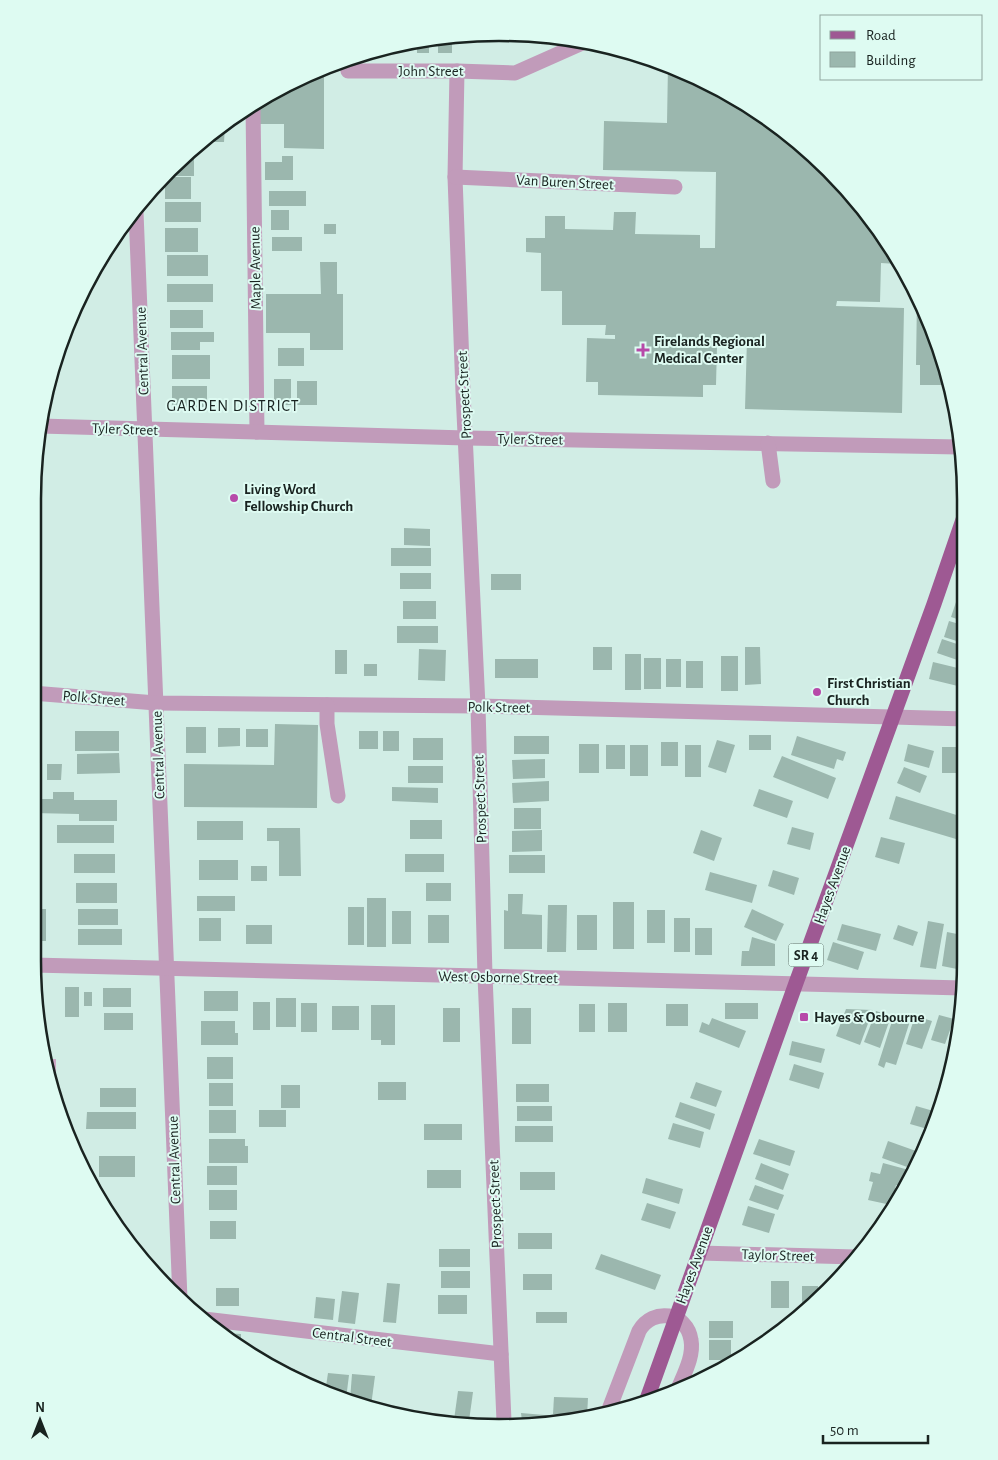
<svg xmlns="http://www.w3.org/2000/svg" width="998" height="1460" viewBox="0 0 998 1460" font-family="'Alegreya Sans',sans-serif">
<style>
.green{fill:#cda9c6}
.building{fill:#9bb7ae}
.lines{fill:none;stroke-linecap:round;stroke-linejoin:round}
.minor{stroke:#c19bba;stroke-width:15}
.major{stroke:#9e5993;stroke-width:15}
.poi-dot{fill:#b74aa9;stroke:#defbf2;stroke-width:2}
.labels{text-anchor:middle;stroke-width:4;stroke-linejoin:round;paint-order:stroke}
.shield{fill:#defbf2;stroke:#54645f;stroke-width:1}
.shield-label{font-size:14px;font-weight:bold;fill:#192320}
.street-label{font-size:15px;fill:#192320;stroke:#defbf2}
.poi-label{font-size:15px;font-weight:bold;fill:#192320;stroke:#defbf2;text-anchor:start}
.neighbourhood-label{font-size:16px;letter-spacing:1px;fill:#192320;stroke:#defbf2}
.rim{fill:none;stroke:#192320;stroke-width:2.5}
</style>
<rect width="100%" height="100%" fill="#d1ede5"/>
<!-- green -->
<polygon class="green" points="45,1059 56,1059 56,1100 48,1082"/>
<!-- building -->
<g class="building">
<polygon points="452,37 452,53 438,53 438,39"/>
<polygon points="429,39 429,53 417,53 417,41"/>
<polygon points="668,65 678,68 758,111 829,169 897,264 881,263 880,302 837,301 836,306 904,308 902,413 745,409 747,339 728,338 727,346 717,346 716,385 703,385 703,397 598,395 598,382 586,382 587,338 615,339 615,335 605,335 606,325 562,325 562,291 541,291 541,253 526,252 526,238 545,238 545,216 565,216 565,229 613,230 614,212 636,212 635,234 700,235 700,248 715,248 716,172 603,170 604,121 667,123"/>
<polygon points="304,77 324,77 324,149 284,148 284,124 255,124 255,103"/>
<polygon points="221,127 225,127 224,142 209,142 209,137"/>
<polygon points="186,155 194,155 194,176 164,176 169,169"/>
<polygon points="282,156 293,156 293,180 265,180 265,162 282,162"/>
<rect x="165" y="177" width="26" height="22"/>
<rect x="269" y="191" width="37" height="15"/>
<rect x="165" y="202" width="36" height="20"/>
<rect x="271" y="210" width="18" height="20"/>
<rect x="324" y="224" width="12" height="10"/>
<rect x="165" y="228" width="33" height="24"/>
<rect x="272" y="237" width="30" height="14"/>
<rect x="167" y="255" width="41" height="21"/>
<polygon points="320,262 337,262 337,294 343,294 343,350 310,350 310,333 266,333 266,294 321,294"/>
<rect x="167" y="284" width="46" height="18"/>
<polygon points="917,297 919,297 949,385 920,385 920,365 916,365"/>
<rect x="170" y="310" width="33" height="18"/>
<polygon points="171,332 214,332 214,342 200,342 200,350 171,350"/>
<rect x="278" y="348" width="26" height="18"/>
<rect x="172" y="355" width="38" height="24"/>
<rect x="274" y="379" width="17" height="26"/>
<rect x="297" y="381" width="20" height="24"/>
<rect x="172" y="386" width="35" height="21"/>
<polygon points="404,528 430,529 430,546 404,545"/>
<rect x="391" y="548" width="40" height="18"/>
<rect x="400" y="573" width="31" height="16"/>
<rect x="491" y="574" width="30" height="16"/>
<rect x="403" y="601" width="33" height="18"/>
<polygon points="956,602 966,605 966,622 951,617"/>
<polygon points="949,621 966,626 966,644 944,637"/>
<rect x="397" y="626" width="41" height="17"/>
<polygon points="942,639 966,647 966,663 937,653"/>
<rect x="593" y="647" width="19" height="23"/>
<polygon points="745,647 760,647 761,684 745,685"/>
<polygon points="419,649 446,650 445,681 418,680"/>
<rect x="335" y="650" width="12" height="24"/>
<rect x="625" y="654" width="16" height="36"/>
<rect x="721" y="656" width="17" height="35"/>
<rect x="644" y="658" width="17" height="31"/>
<rect x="495" y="659" width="43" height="19"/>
<rect x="666" y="659" width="15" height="28"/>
<rect x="686" y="661" width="17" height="27"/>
<polygon points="933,662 966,670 966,688 929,679"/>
<rect x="364" y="664" width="13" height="12"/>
<polygon points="275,724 318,725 317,808 184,807 184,764 274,765"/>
<rect x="186" y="727" width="20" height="26"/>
<polygon points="218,728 240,728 240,746 218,747"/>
<rect x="246" y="729" width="22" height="18"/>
<rect x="75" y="731" width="44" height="20"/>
<rect x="359" y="731" width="19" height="18"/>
<rect x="383" y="731" width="16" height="20"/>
<rect x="749" y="735" width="22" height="15"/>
<rect x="514" y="736" width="35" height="18"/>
<polygon points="797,736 846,752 843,761 837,759 834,769 791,755"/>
<rect x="413" y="738" width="30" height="22"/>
<polygon points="717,740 735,745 726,773 708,767"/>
<rect x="661" y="742" width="17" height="24"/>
<rect x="579" y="744" width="20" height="29"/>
<polygon points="908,744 934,751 929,768 904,761"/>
<rect x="606" y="745" width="19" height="24"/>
<rect x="630" y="745" width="18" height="31"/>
<rect x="685" y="745" width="16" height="32"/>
<rect x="942" y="747" width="18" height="26"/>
<polygon points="119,753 120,773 77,774 77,754"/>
<polygon points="782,756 836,778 828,799 773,777"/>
<polygon points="545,759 545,778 513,779 512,760"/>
<polygon points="47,764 62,764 61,780 47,780"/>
<rect x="408" y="766" width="35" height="17"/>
<polygon points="904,767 927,776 920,793 897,783"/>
<polygon points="549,781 549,801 513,803 512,783"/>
<polygon points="392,787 438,788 438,803 392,801"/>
<polygon points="759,789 793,801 787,818 753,806"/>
<polygon points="53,792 74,792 74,800 117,800 117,821 79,821 79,814 32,813 32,799 53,799"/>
<polygon points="896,796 966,818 966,842 889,819"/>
<rect x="514" y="808" width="27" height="21"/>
<rect x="410" y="820" width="32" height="19"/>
<rect x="197" y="821" width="46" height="19"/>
<rect x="57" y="825" width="57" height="18"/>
<polygon points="792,827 814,833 810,850 787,844"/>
<polygon points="267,828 300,828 301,876 279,876 279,841 267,841"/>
<polygon points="542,830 542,851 512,852 512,831"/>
<polygon points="701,830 722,838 714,861 693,853"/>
<polygon points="881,837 905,843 899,864 875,857"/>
<rect x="74" y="854" width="41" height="19"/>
<rect x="405" y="854" width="39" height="18"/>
<rect x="509" y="855" width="36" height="18"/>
<rect x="199" y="860" width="39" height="20"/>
<rect x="251" y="866" width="16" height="15"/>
<polygon points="773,870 799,878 794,895 768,886"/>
<polygon points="710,872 757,885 752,903 705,890"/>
<rect x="76" y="883" width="41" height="20"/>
<rect x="426" y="883" width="25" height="18"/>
<polygon points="508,894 523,894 522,914 542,915 542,949 504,949 504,910 508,911"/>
<rect x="197" y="896" width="38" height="15"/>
<rect x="367" y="898" width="19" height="49"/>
<rect x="613" y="902" width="21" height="47"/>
<polygon points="548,905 567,905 566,952 547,952"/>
<rect x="348" y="907" width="16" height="38"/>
<rect x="32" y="909" width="14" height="32"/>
<rect x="78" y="909" width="40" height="16"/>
<polygon points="752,909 784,924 776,941 744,927"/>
<rect x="647" y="910" width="18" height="33"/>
<rect x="392" y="911" width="19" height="33"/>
<rect x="428" y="915" width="21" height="28"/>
<rect x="577" y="915" width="20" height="35"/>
<rect x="199" y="918" width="22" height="23"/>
<rect x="674" y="918" width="16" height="34"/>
<polygon points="928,921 944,924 936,969 920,967"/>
<polygon points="842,924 881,934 876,951 837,940"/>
<rect x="246" y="925" width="26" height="19"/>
<polygon points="898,925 918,932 913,946 893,939"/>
<rect x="695" y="928" width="17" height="27"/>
<rect x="78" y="929" width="44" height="16"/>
<polygon points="947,932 962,935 957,969 942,966"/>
<polygon points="752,937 775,944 775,966 741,966 742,951 749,951"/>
<polygon points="833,942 864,952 858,970 827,960"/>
<rect x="65" y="987" width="14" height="30"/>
<rect x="103" y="988" width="28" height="19"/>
<rect x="204" y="991" width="34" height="20"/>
<rect x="84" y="992" width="8" height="14"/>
<rect x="276" y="998" width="20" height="29"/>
<rect x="253" y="1002" width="17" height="28"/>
<rect x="301" y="1003" width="16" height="29"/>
<rect x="608" y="1003" width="19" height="29"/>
<rect x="725" y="1003" width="33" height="16"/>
<rect x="579" y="1004" width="16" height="28"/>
<rect x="666" y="1004" width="22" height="22"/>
<polygon points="371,1005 395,1005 395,1045 381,1045 381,1040 371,1040"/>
<rect x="332" y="1006" width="27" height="24"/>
<rect x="443" y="1008" width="17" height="34"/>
<rect x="512" y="1008" width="19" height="36"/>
<polygon points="846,1009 873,1010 860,1045 836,1036"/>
<polygon points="876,1011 891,1016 880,1048 864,1042"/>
<rect x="104" y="1013" width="29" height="17"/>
<polygon points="894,1015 910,1021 896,1065 886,1062 884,1068 878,1065"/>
<polygon points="939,1015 954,1019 945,1044 931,1040"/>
<polygon points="958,1015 960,1016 958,1037 952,1035"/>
<polygon points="915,1016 932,1021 922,1049 906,1044"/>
<polygon points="712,1018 746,1031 739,1048 699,1032 702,1022 709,1025"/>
<polygon points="201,1021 235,1021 235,1033 238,1033 238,1045 201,1045"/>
<polygon points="792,1041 825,1049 821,1063 789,1055"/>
<rect x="207" y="1057" width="26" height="22"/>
<polygon points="794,1064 824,1073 819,1089 789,1080"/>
<rect x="378" y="1082" width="28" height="18"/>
<polygon points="696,1082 722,1091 716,1107 690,1098"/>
<rect x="209" y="1083" width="24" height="23"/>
<rect x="516" y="1084" width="33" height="18"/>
<rect x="281" y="1085" width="19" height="23"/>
<rect x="100" y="1088" width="36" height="19"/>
<polygon points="680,1102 715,1114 710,1130 675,1117"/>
<rect x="517" y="1106" width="35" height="15"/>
<polygon points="916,1106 937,1112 931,1130 910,1124"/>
<rect x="209" y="1110" width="27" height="23"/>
<rect x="259" y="1110" width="27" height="17"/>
<polygon points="87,1112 136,1112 136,1129 86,1129"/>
<polygon points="673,1123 704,1132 700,1148 668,1139"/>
<rect x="424" y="1124" width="38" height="16"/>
<rect x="515" y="1126" width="38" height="16"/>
<polygon points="209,1139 245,1139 245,1146 248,1146 248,1163 209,1163"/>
<polygon points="759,1139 795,1151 790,1166 753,1154"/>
<polygon points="888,1141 916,1151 910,1168 882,1158"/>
<rect x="99" y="1156" width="36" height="21"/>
<polygon points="761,1163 789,1174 783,1190 755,1179"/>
<polygon points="883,1163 909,1170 905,1187 896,1185 891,1205 868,1200 873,1182 869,1181 871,1172 880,1174"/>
<rect x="207" y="1166" width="30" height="19"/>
<rect x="427" y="1170" width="34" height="18"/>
<rect x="520" y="1172" width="35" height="18"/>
<polygon points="646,1178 683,1189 679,1204 642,1193"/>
<polygon points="755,1185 784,1195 778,1210 749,1200"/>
<rect x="209" y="1190" width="28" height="20"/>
<polygon points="647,1203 676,1212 670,1229 641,1220"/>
<polygon points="748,1206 775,1214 769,1233 742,1225"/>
<rect x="210" y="1221" width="26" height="18"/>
<rect x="518" y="1233" width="34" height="16"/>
<rect x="439" y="1249" width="31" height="18"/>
<polygon points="601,1254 661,1275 655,1290 595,1269"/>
<rect x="441" y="1271" width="29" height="17"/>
<rect x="523" y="1274" width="29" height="16"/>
<rect x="771" y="1281" width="18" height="27"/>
<polygon points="387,1283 400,1284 396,1323 383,1322"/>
<polygon points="802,1286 818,1286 818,1299 802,1310"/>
<polygon points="824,1286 832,1286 824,1294"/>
<rect x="216" y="1288" width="23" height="18"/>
<polygon points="342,1291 359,1293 355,1324 338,1322"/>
<rect x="438" y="1295" width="29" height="19"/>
<polygon points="316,1297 335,1299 333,1320 314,1318"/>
<rect x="536" y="1312" width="31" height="11"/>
<rect x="709" y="1321" width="24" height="17"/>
<polygon points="226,1333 241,1334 241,1342"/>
<rect x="709" y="1340" width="22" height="20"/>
<polygon points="280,1367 295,1369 294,1376"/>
<polygon points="328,1373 349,1375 346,1399 325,1393"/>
<polygon points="352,1374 375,1376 371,1406 350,1400"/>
<polygon points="458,1391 473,1392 469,1421 454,1420"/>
<polygon points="554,1397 588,1398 587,1416 553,1414"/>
<polygon points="521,1413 579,1418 579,1419 522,1421"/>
</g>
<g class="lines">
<!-- minor -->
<g class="minor">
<polyline points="347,60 348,71 457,71 515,73 587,41"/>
<polyline points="457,71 455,177 463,392 478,706 485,976 504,1421"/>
<polyline points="253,104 257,432"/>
<polyline points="455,177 675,187"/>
<polyline points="136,212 180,1299"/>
<polyline points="40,426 466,438 960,447"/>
<polyline points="768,443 773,481"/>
<polyline points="32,693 156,703 478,706 966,719"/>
<polyline points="327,705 327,724 338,796"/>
<polyline points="33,965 963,988"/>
<polyline points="699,1253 856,1257"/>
<polyline points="204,1319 501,1354"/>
<path d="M608 1412 639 1331C653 1307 687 1312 691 1340 694 1356 684 1374 678 1389"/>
</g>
<!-- major -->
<polyline class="major" points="647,1399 796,983 934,604 966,511"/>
</g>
<!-- markers -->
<g class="poi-dot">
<path d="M640.5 342.5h5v5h5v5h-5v5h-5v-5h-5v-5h5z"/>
<circle cx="234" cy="498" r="5"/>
<circle cx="817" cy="692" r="5"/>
<rect x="799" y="1012" width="10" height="10" rx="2.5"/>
</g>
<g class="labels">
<!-- shield labels -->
<rect class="shield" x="788.5" y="943.5" width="35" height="23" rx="4"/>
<g class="shield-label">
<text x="806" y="960">SR 4</text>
</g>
<!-- street labels -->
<g class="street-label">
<text x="431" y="76">John Street</text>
<text transform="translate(565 182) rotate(3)" y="5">Van Buren Street</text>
<text transform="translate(255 268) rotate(-91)" y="5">Maple Avenue</text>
<text transform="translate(142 351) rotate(-92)" y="5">Central Avenue</text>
<text transform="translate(464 395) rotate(-93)" y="5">Prospect Street</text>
<text transform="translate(125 429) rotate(2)" y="5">Tyler Street</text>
<text transform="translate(530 439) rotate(1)" y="5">Tyler Street</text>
<text transform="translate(94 698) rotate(5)" y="5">Polk Street</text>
<text transform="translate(499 707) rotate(1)" y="5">Polk Street</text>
<text transform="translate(158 755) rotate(-92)" y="5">Central Avenue</text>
<text transform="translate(480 799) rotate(-92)" y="5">Prospect Street</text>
<text transform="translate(832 885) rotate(-70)" y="5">Hayes Avenue</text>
<text transform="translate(498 977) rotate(1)" y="5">West Osborne Street</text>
<text transform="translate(174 1160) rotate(-92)" y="5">Central Avenue</text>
<text transform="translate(495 1204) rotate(-92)" y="5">Prospect Street</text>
<text transform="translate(778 1255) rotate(2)" y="5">Taylor Street</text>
<text transform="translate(694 1265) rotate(-70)" y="5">Hayes Avenue</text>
<text transform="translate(352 1337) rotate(7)" y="5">Central Street</text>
</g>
<!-- poi labels -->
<g class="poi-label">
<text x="654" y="346">Firelands Regional<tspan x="654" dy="17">Medical Center</tspan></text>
<text x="244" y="494">Living Word<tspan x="244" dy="17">Fellowship Church</tspan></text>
<text x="827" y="688">First Christian<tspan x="827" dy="17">Church</tspan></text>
<text x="814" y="1022">Hayes &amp; Osbourne</text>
</g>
<!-- neighbourhood labels -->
<g class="neighbourhood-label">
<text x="233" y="411">GARDEN DISTRICT</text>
</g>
</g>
<!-- crop -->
<path d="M0 0H998V1460H0ZM499 41H499A458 458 0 0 1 957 499V961A458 458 0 0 1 499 1419H499A458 458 0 0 1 41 961V499A458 458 0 0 1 499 41Z" fill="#defbf2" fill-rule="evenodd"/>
<path class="rim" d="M499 41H499A458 458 0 0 1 957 499V961A458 458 0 0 1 499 1419H499A458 458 0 0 1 41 961V499A458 458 0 0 1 499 41Z"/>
<!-- legend -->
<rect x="820" y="15" width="162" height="65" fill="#defbf2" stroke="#8fa59e"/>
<rect x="830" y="31" width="25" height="8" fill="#9e5993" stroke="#8fa59e"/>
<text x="866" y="40" font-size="15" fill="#192320">Road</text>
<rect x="830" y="52" width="25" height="15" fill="#9bb7ae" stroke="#8fa59e"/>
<text x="866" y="65" font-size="15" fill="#192320">Building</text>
<!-- north arrow -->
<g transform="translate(40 1420)" stroke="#defbf2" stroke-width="4" paint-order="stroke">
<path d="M0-4L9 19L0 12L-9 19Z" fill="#192320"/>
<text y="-8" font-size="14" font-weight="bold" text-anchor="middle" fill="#192320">N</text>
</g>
<!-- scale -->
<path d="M823 1435v8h105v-8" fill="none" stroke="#192320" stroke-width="2.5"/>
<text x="830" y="1435" font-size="15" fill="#192320" stroke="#defbf2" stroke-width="4" paint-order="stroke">50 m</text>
</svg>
